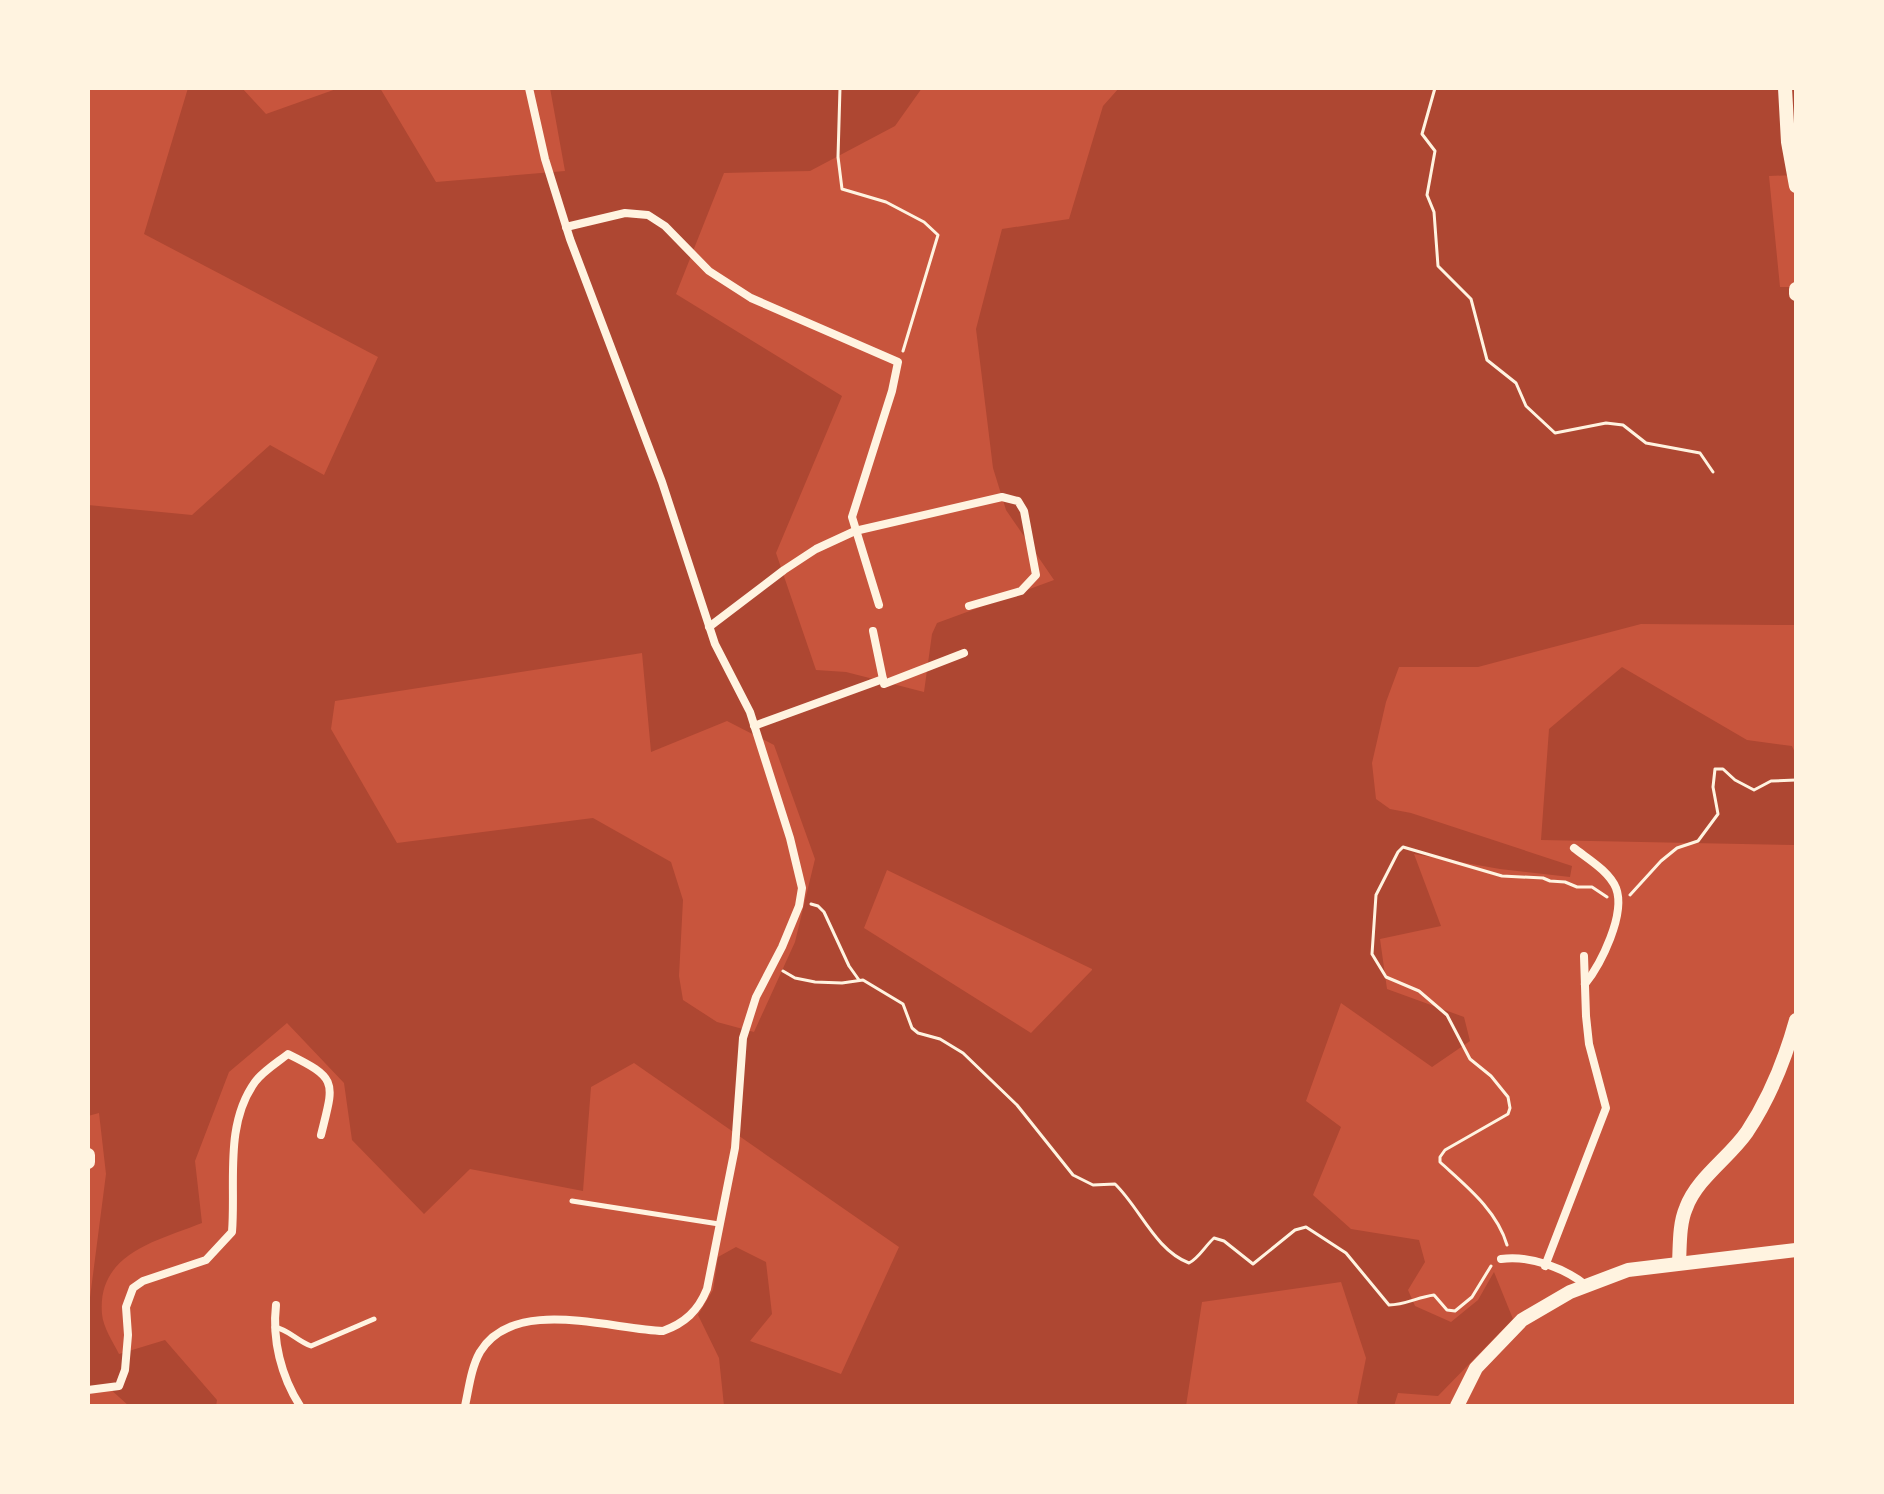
<svg xmlns="http://www.w3.org/2000/svg" width="1884" height="1494" viewBox="0 0 1884 1494" font-family="Karla,sans-serif">
<style>
.green{fill:#ae4732;fill-rule:evenodd}
.lines{fill:none;stroke-linecap:round;stroke-linejoin:round}
.path{stroke:#fff3e0;stroke-width:3}
.service{stroke:#fff3e0;stroke-width:5}
.minor{stroke:#fff3e0;stroke-width:8}
.primary{stroke:#fff3e0;stroke-width:14}
</style>
<rect width="100%" height="100%" fill="#c8553d"/>
<!-- green -->
<g class="green">
<path d="M188 88H242L266 114 339 88H380L436 182 565 171 550 88H922L895 126 810 171 724 173 676 294 842 396 776 553 816 670 846 672 924 692 932 634 937 623 1054 580 1006 510 993 468 976 329 1002 229 1069 219 1103 106 1119 88H1796V175L1769 176 1780 287H1796V625L1641 624 1478 667H1399L1386 702 1372 763 1376 799 1390 809 1411 813 1572 866 1570 877 1500 869 1414 854 1441 926 1380 939 1387 989 1464 1017 1470 1041 1432 1067 1341 1003 1306 1101 1341 1127 1313 1195 1351 1229 1419 1240 1425 1262 1408 1290 1415 1306 1451 1322 1478 1300 1494 1272 1513 1319 1438 1396 1398 1393 1394 1406H1361L1357 1403 1366 1358 1341 1282 1202 1302 1186 1406H724L719 1358 698 1315 713 1290 718 1257 736 1247 766 1262 772 1314 750 1341 841 1374 899 1247 634 1063 591 1087 583 1191 470 1169 424 1214 352 1140 344 1083 287 1023 229 1072 195 1161 202 1223C157 1241 97 1253 102 1314 103 1327 113 1342 119 1354L165 1340 217 1400 216 1406H129L109 1388 88 1392V1313L106 1174 99 1113 88 1116V505L192 515 270 445 324 475 378 357 144 234ZM642 653 651 752 727 721 774 745 815 859 795 942 754 1032 717 1022 683 1000 679 976 683 900 671 862 593 818 397 843 331 729 335 701ZM887 870 1092 969V970L1031 1033 864 928Z"/>
<polygon points="1622,667 1747,740 1792,746 1796,755 1796,845 1541,840 1549,729"/>
</g>
<g class="lines">
<!-- path -->
<g class="path">
<polyline points="840,88 838,157 842,189 886,202 924,222 938,235 903,351"/>
<polyline points="1435,88 1422,134 1435,151 1427,195 1434,212 1438,266 1471,299 1487,360 1516,383 1526,406 1555,433 1606,423 1623,425 1646,443 1700,453 1713,472"/>
<polyline points="1630,895 1661,861 1677,848 1698,841 1718,814 1713,787 1715,769 1723,769 1735,780 1754,790 1771,781 1796,780"/>
<polyline points="811,904 818,906 824,912 849,966 859,980"/>
<path d="M783 971 795 978 815 982 842 983 863 980 903 1004 912 1028 918 1033 940 1039 963 1053 1017 1105 1073 1175 1093 1185 1115 1184C1140 1208 1155 1250 1189 1263 1199 1258 1205 1246 1214 1238L1224 1241 1253 1264 1295 1230 1306 1227 1346 1253 1389 1305C1405 1305 1418 1297 1434 1295L1447 1310 1455 1311 1472 1297 1491 1266"/>
<path d="M1507 1245C1497 1210 1465 1185 1440 1162V1157L1445 1150 1508 1114 1510 1108 1508 1097 1491 1076 1470 1059 1447 1015 1419 991 1386 977 1372 954 1376 895 1398 852 1403 847 1502 876 1543 878 1550 881 1565 882 1577 887H1592L1607 897"/>
</g>
<!-- service -->
<g class="service">
<polyline points="572,1201 719,1224"/>
<path d="M274 1327C288 1329 297 1341 311 1346L374 1319"/>
</g>
<!-- minor -->
<g class="minor">
<polyline points="566,227 625,213 648,215 665,226 709,271 751,298 898,362 892,391 852,517 879,605"/>
<polyline points="709,627 784,570 816,549 855,531 1002,497 1018,501 1024,511 1036,575 1021,591 969,606"/>
<polyline points="873,631 884,684 964,653"/>
<polyline points="754,726 883,679"/>
<path d="M1574 848C1588 859 1609 871 1616 888 1626 914 1601 964 1585 984"/>
<path d="M1501 1259C1530 1255 1565 1268 1587 1286"/>
<polyline points="1545,1266 1606,1108 1589,1044 1586,1016 1584,956"/>
<path d="M276 1305C272 1340 281 1376 300 1406"/>
<path d="M88 1390 119 1386 125 1370 128 1335 126 1307 133 1288 143 1281 206 1260 232 1232C236 1183 224 1125 255 1082 263 1071 278 1062 288 1054 339 1079 334 1082 321 1135"/>
<path d="M465 1406C469 1388 471 1368 480 1352 514 1296 609 1329 663 1331 685 1323 698 1311 707 1289L735 1148 743 1038 756 997 782 947 799 906 802 888 790 838 750 712 715 644 662 482 570 239 545 159 529 88"/>
</g>
<!-- primary -->
<g class="primary">
<polyline points="1785,88 1788,142 1796,186"/>
<polyline points="1796,289 1796,294"/>
<polyline points="88,1155 88,1162"/>
<path d="M1679 1263C1680 1246 1679 1224 1686 1208 1697 1178 1729 1158 1747 1132 1770 1097 1785 1060 1796 1020"/>
<polyline points="1457,1406 1476,1368 1522,1320 1570,1292 1628,1270 1796,1250"/>
</g>
</g>
<!-- border -->
<rect width="1884" height="1494" fill="none" stroke="#fff3e0" stroke-width="180"/>
</svg>
